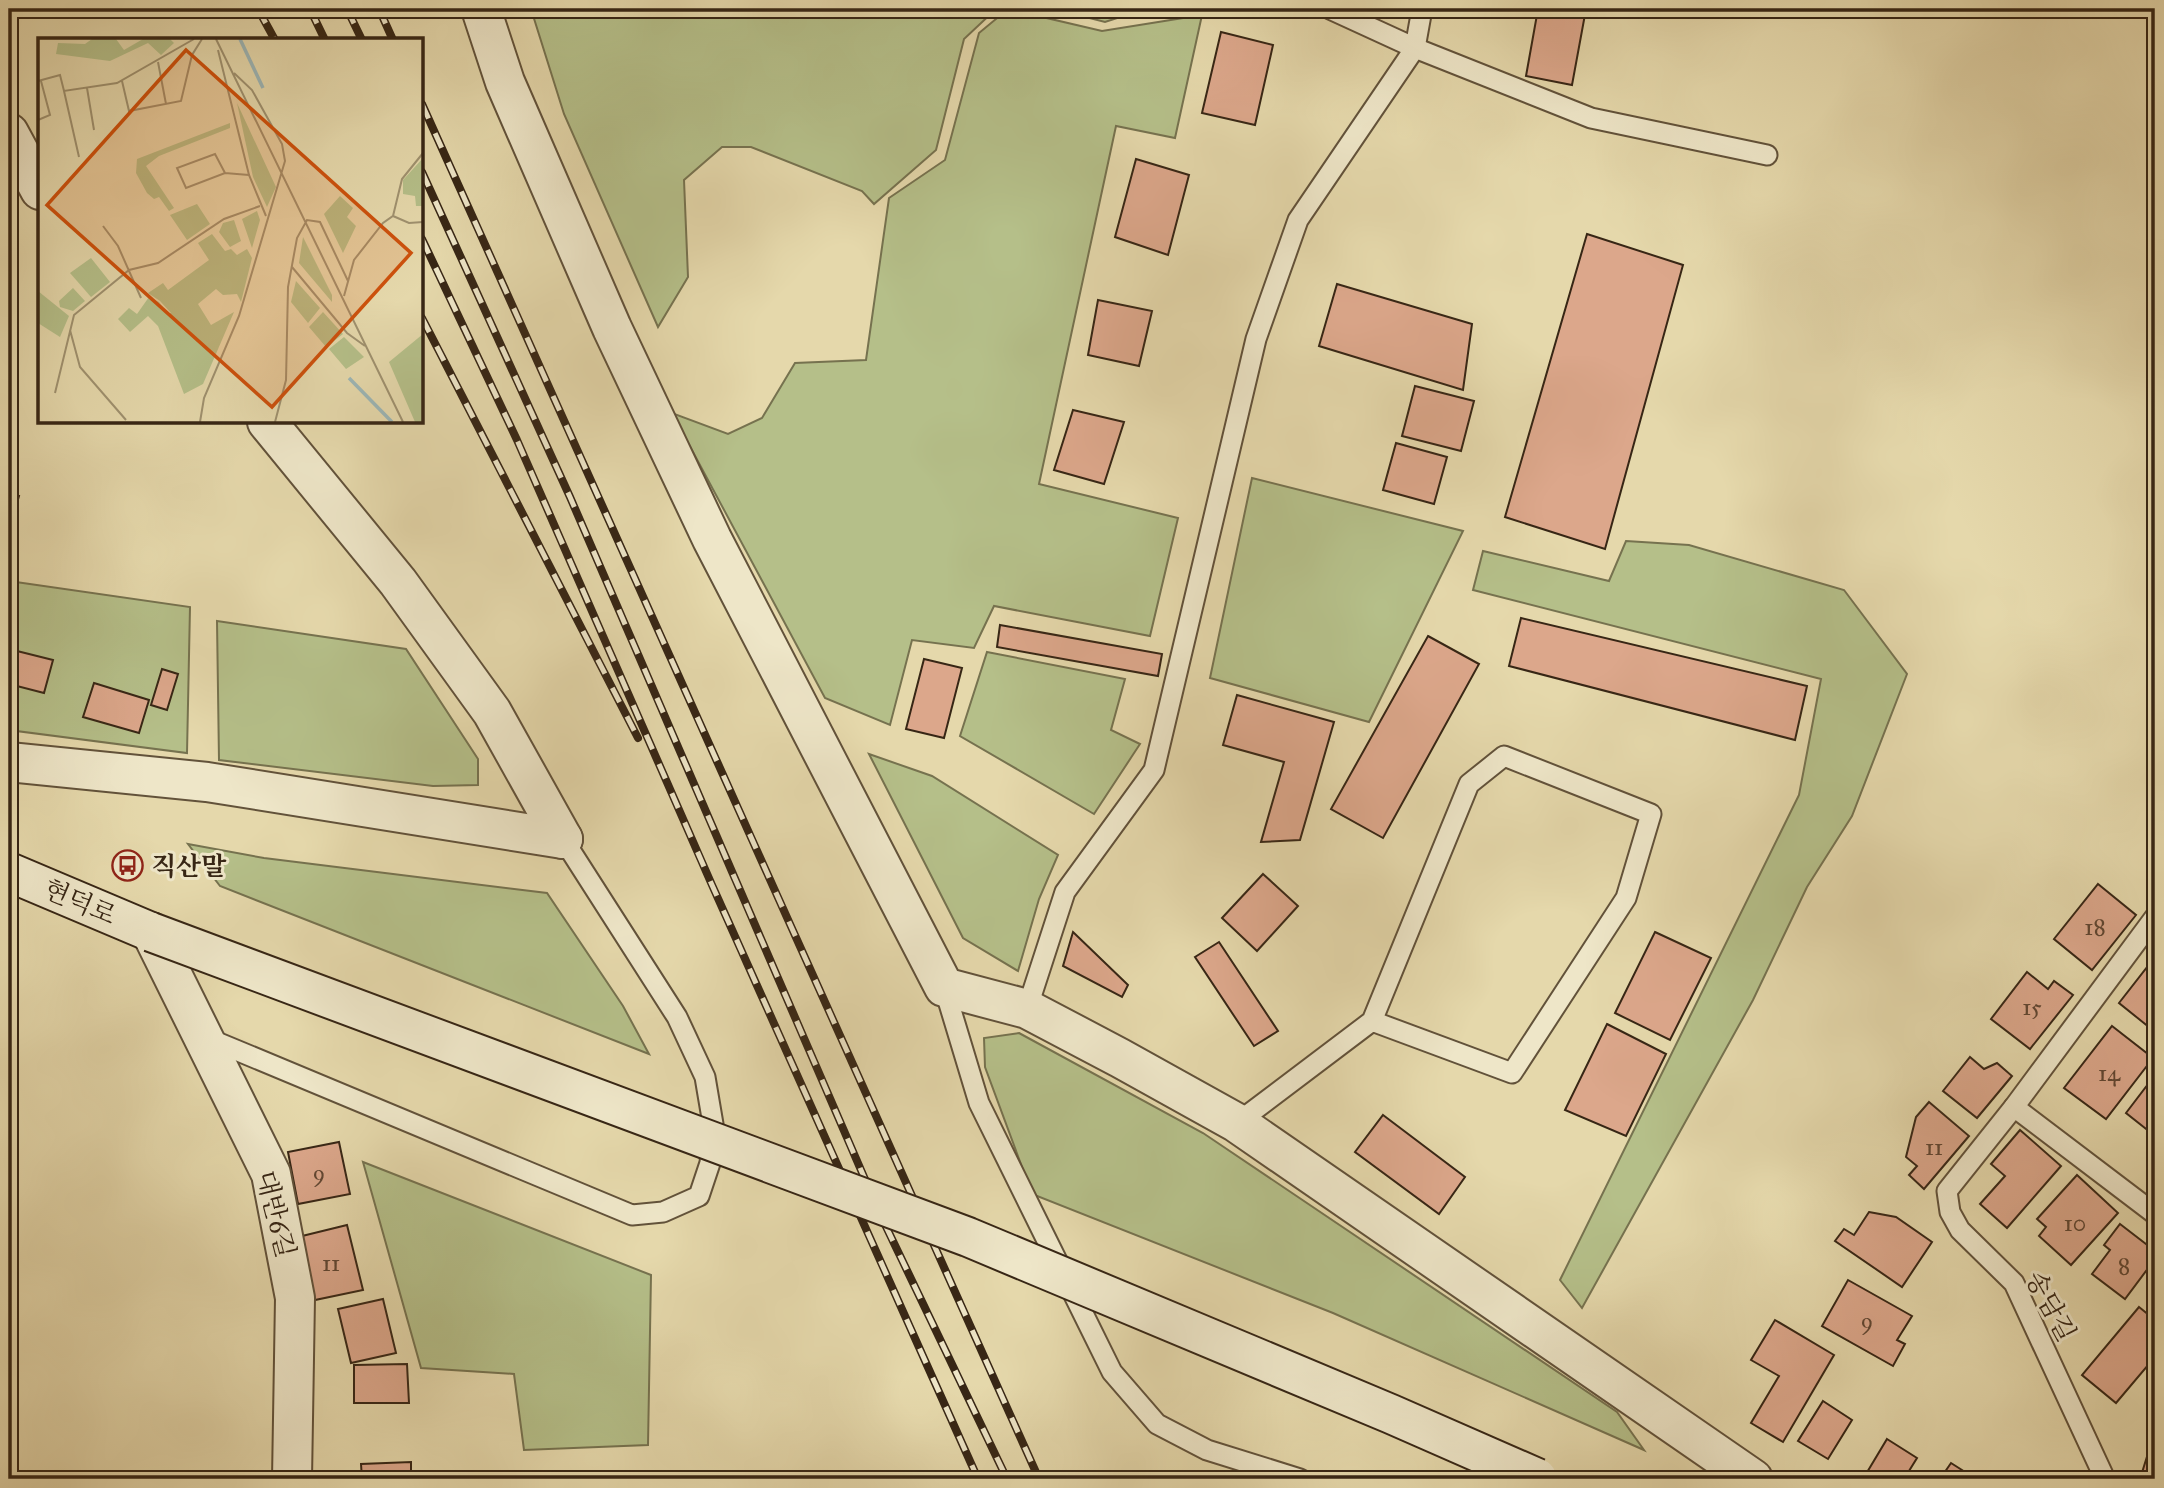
<svg xmlns="http://www.w3.org/2000/svg" width="2164" height="1488" viewBox="0 0 2164 1488" font-family="'IM FELL Great Primer','Noto Serif KR',serif">
<style>
.green{fill:#b5bf89;stroke:#76724f;stroke-width:2}
.building{fill:#dca78b;stroke:#372615;stroke-width:2}
.lines{fill:none;stroke-linecap:round;stroke-linejoin:round}
.service-casing{stroke:#62523a;stroke-width:23}
.minor-casing{stroke:#62523a;stroke-width:42}
.secondary-casing{stroke:#372615;stroke-width:42}
.service{stroke:#eee6c8;stroke-width:19}
.minor{stroke:#eee6c8;stroke-width:38}
.secondary{stroke:#eee6c8;stroke-width:38}
.rail-casing{stroke:#372615;stroke-width:8}
.rail{stroke:#eee6c8;stroke-width:5;stroke-dasharray:16;stroke-linecap:butt}
.secondary-bridge-casing{stroke:#372615;stroke-width:42;stroke-linecap:butt}
.secondary-bridge{stroke:#eee6c8;stroke-width:38}
.labels{text-anchor:middle;stroke-width:6;stroke-linejoin:round;paint-order:stroke}
.number-label{font-size:23px;fill:#604632}
.poi-label{font-size:26px;font-weight:bold;fill:#372615;stroke:#eee6c8;text-anchor:start}
.street-label{font-size:26px;fill:#372615;stroke:#eee6c8}
.inset-river{fill:none;stroke:#9cb6b6;stroke-width:3.5}
.inset-road{fill:none;stroke:#9f916f;stroke-width:2}
.view{fill:#cd510d;fill-opacity:0.15;stroke:#cd510d;stroke-width:3.5}
.inset-edge{fill:none;stroke:#372615;stroke-width:3.5}
</style>
<rect width="100%" height="100%" fill="#e5d8ab"/>
<filter id="stains"><feTurbulence type="fractalNoise" baseFrequency=".00286" numOctaves="4"/><feColorMatrix values="0 0 0 0 .2 0 0 0 0 .09 0 0 0 0 .02 0 0 0 .5 -.17"/></filter>
<radialGradient id="worn" r=".72"><stop offset=".6" stop-color="#630" stop-opacity="0"/><stop offset="1" stop-color="#630" stop-opacity=".3"/></radialGradient>
<!-- green -->
<g class="green">
<polygon points="531,9 996,9 964,39 936,150 874,204 862,191 751,147 722,147 684,180 688,277 658,327 564,114"/>
<polygon points="1008,9 1102,31 1202,15 1175,138 1116,126 1039,484 1178,518 1150,636 994,606 974,648 912,640 890,725 825,698 672,413 728,434 762,418 795,363 866,360 889,198 945,160 979,33"/>
<polygon points="1054,9 1145,9 1105,22"/>
<polygon points="1252,478 1463,531 1369,722 1210,678"/>
<polygon points="1626,541 1689,545 1844,590 1907,674 1852,816 1807,887 1753,1000 1582,1308 1560,1280 1799,795 1821,679 1473,590 1483,551 1609,581"/>
<polygon points="9,581 190,607 187,753 9,730"/>
<polygon points="217,621 406,649 478,759 478,785 433,786 219,760"/>
<polygon points="987,652 1125,679 1111,730 1140,744 1094,814 960,736"/>
<polygon points="869,754 932,776 1058,855 1039,899 1018,971 963,938"/>
<polygon points="188,844 264,858 547,893 623,1006 649,1054 220,886"/>
<polygon points="1019,1033 1203,1133 1617,1412 1644,1450 1333,1313 1032,1194 985,1067 984,1038"/>
<polygon points="363,1162 651,1275 648,1445 524,1450 514,1374 421,1368"/>
</g>
<!-- building -->
<g class="building">
<polygon points="1538,9 1586,9 1572,85 1526,76"/>
<polygon points="1221,32 1273,45 1255,125 1202,113"/>
<polygon points="1136,159 1189,175 1168,255 1115,237"/>
<polygon points="1587,234 1683,265 1605,549 1505,517"/>
<polygon points="1337,284 1472,324 1463,390 1319,346"/>
<polygon points="1098,300 1152,311 1139,366 1088,355"/>
<polygon points="1415,386 1474,401 1461,451 1402,436"/>
<polygon points="1073,410 1124,422 1104,484 1054,470"/>
<polygon points="1396,443 1447,457 1434,504 1383,490"/>
<polygon points="9,493 19,496 10,527 9,527"/>
<polygon points="1521,618 1807,686 1795,740 1509,666"/>
<polygon points="1000,625 1162,654 1158,676 997,647"/>
<polygon points="1428,636 1479,664 1383,838 1331,809"/>
<polygon points="9,649 53,660 44,693 9,684"/>
<polygon points="924,659 962,668 944,738 906,729"/>
<polygon points="162,669 178,674 167,710 151,705"/>
<polygon points="94,683 149,700 139,733 83,717"/>
<polygon points="1237,695 1334,722 1300,840 1261,842 1284,762 1223,745"/>
<polygon points="1263,874 1298,906 1257,951 1222,918"/>
<polygon points="2098,884 2136,915 2092,970 2054,939"/>
<polygon points="1073,932 1128,985 1122,997 1063,966"/>
<polygon points="1655,932 1711,958 1670,1040 1615,1013"/>
<polygon points="1219,942 1278,1031 1254,1046 1195,957"/>
<polygon points="2155,957 2155,1032 2119,1003"/>
<polygon points="2027,972 2048,989 2054,981 2073,995 2030,1049 1991,1019"/>
<polygon points="1607,1024 1666,1054 1626,1136 1565,1110"/>
<polygon points="2112,1026 2153,1058 2106,1119 2064,1088"/>
<polygon points="1970,1057 1984,1069 1997,1063 2012,1076 1977,1118 1943,1091"/>
<polygon points="2155,1075 2155,1136 2126,1113"/>
<polygon points="1929,1102 1969,1136 1924,1189 1909,1175 1917,1166 1906,1157 1916,1117"/>
<polygon points="1383,1115 1465,1177 1439,1214 1355,1152"/>
<polygon points="2020,1130 2061,1166 2007,1228 1980,1204 2005,1176 1991,1164"/>
<polygon points="339,1142 350,1194 298,1204 288,1152"/>
<polygon points="2077,1175 2118,1213 2071,1265 2039,1236 2046,1227 2037,1219"/>
<polygon points="1869,1212 1896,1217 1932,1242 1902,1287 1835,1241 1844,1229 1854,1235"/>
<polygon points="2120,1224 2155,1251 2155,1259 2125,1299 2092,1274 2110,1250 2104,1245"/>
<polygon points="347,1225 363,1290 315,1300 298,1237"/>
<polygon points="1848,1280 1912,1316 1897,1340 1905,1344 1893,1366 1822,1326"/>
<polygon points="383,1299 396,1353 351,1363 338,1309"/>
<polygon points="2139,1307 2155,1320 2155,1357 2116,1403 2082,1375"/>
<polygon points="1775,1320 1834,1355 1783,1442 1751,1423 1779,1376 1751,1360"/>
<polygon points="407,1364 409,1403 354,1403 354,1365"/>
<polygon points="1823,1401 1852,1420 1828,1459 1798,1441"/>
<polygon points="2155,1431 2155,1479 2140,1479"/>
<polygon points="1887,1439 1917,1458 1904,1479 1863,1479"/>
<polygon points="411,1462 411,1479 362,1479 361,1464"/>
<polygon points="1951,1463 1976,1479 1940,1479"/>
</g>
<g class="lines">
<defs>
<g id="service">
<polyline points="1330,9 1415,48 1591,118 1767,155"/>
<polyline points="944,987 979,1103 1112,1372 1157,1424 1207,1450 1300,1479"/>
<polyline points="1027,1009 1065,892 1154,770 1256,339 1298,220 1415,48 1422,9"/>
<polyline points="207,1038 632,1215 663,1212 699,1196 710,1163 713,1124 705,1077 677,1017 563,839"/>
<polyline points="2014,1107 2155,1214"/>
<polyline points="1237,1123 1372,1021 1469,784 1504,756 1651,814 1626,898 1512,1073 1372,1021"/>
<polyline points="2105,1479 2014,1283 1960,1230 1950,1212 1947,1191 2014,1107 2155,917"/>
</g>
<g id="minor">
<polyline points="481,9 505,82 612,328 712,539 944,987 1027,1009 1120,1058 1237,1123 1753,1479"/>
<polyline points="9,133 40,190"/>
<polyline points="267,422 398,582 492,712 563,839"/>
<polyline points="9,762 207,782 563,839"/>
<polyline points="151,932 271,1174 295,1298 292,1479"/>
</g>
<polyline id="secondary" points="9,872 151,932"/>
</defs>
<!-- service casing -->
<use href="#service" class="service-casing"/>
<!-- minor casing -->
<use href="#minor" class="minor-casing"/>
<!-- secondary casing -->
<use href="#secondary" class="secondary-casing"/>
<!-- service -->
<use href="#service" class="service"/>
<!-- minor -->
<use href="#minor" class="minor"/>
<!-- secondary -->
<use href="#secondary" class="secondary"/>
<defs>
<g id="rail">
<polyline points="258,9 275,40"/>
<polyline points="310,9 325,40"/>
<polyline points="347,9 362,40"/>
<polyline points="379,9 393,40"/>
<polyline points="422,104 1039,1479"/>
<polyline points="422,172 570,497 880,1214 1007,1479"/>
<polyline points="422,239 517,440 712,885 978,1479"/>
<polyline points="422,318 638,738"/>
</g>
</defs>
<!-- rail casing -->
<use href="#rail" class="rail-casing"/>
<!-- rail -->
<use href="#rail" class="rail"/>
<defs>
<polyline id="secondary-bridge" points="151,932 968,1237 1391,1414 1537,1478"/>
</defs>
<!-- secondary-bridge casing -->
<use href="#secondary-bridge" class="secondary-bridge-casing"/>
<!-- secondary-bridge -->
<use href="#secondary-bridge" class="secondary-bridge"/>
</g>
<!-- icons -->
<defs>
<symbol id="bus-ring" viewBox="-11 -11 22 22"><circle r="9.5" fill="#eee6c8" stroke="#8f2418" stroke-width="1.5"/><path d="M-5-6H5V4H4V6H2V4H-2V6H-4V4H-5ZM-3.5-4V0h7V-4ZM-3.5 1.2v1.5H-2V1.2ZM2 1.2v1.5H3.5V1.2Z" fill="#8f2418"/></symbol>
</defs>
<g fill-rule="evenodd">
<use href="#bus-ring" x="110" y="848" width="35" height="35"/>
</g>
<g class="labels">
<!-- number labels -->
<g class="number-label">
<text x="2095" y="935">18</text>
<text x="2032" y="1015">15</text>
<text x="2109" y="1081">14</text>
<text x="1934" y="1155">11</text>
<text x="319" y="1181">9</text>
<text x="2075" y="1231">10</text>
<text x="331" y="1271">11</text>
<text x="2124" y="1274">8</text>
<text x="1867" y="1329">9</text>
</g>
<!-- poi labels -->
<g class="poi-label">
<text x="151" y="875">직산말</text>
</g>
<!-- street labels -->
<g class="street-label">
<text transform="translate(80 902) rotate(23)" y="9">현덕로</text>
<text transform="translate(276 1214) rotate(76)" y="9">대반6길</text>
<text transform="translate(2051 1306) rotate(62)" y="9">송담길</text>
</g>
</g>
<!-- overview -->
<g transform="translate(38 38)">
<rect width="385" height="385" fill="#e5d8ab"/>
<path d="M54 1H78L86 12 105 1H132L136 5 123 17 110 5 72 23 18 16 20 5 47 6ZM199 65 238 149 229 169 215 139ZM192 85V90L121 118 108 128 136 170 131 173 121 159 116 161 109 155 98 135 99 121ZM385 120V168H378L377 158 365 156V142ZM302 158 315 170 309 179 318 188 305 215 286 176ZM159 166 172 186 149 202 132 177ZM219 173 222 182 214 210 204 181ZM196 182 203 203 192 209 181 194 185 185ZM174 196 187 213 193 211 199 217 209 211 214 220 203 264 199 256 185 257 178 251 160 266 173 287 196 274 165 346 146 356 120 288 110 278 92 294 80 281 91 270 99 276 111 259 121 264 129 275H133L122 263 110 255 125 245 130 252 171 222 160 205ZM265 199 294 257V264L261 225ZM53 220 72 244 53 259 32 235ZM258 243 282 270 270 285 253 264ZM35 250 47 263 35 273 22 269 21 263ZM0 253 31 278 22 299 0 285ZM285 274 305 296 288 309 271 289ZM385 296V384H377L351 324ZM306 299 326 319 308 331 291 311Z" fill="#b5bf89"/>
<path class="inset-river" d="M202 1 225 50M311 340 354 384"/>
<path class="inset-road" d="M178 1 365 384M180 12 211 137 228 178M120 24 128 66M0 43 22 37 26 53 79 45 156 1M84 43 91 73 143 63 154 17 164 1M49 50 56 92M26 53 41 119M0 82 12 77 3 43M187 135 177 116 139 130 148 150 187 135 211 137M355 178 364 141 385 115M65 188 80 208 103 260M254 229 309 295 327 308M306 258 316 222 345 185 355 178 371 185 385 184M32 292 42 329 88 382M17 355 36 277 91 232 120 225 186 181 222 168M162 384 166 360 201 278 247 123 244 106 214 52 196 35M237 384 248 342 250 249 259 200 269 182 282 184 310 243"/>
<path class="view" d="M148 12 373 215 234 369 9 167Z"/>
<rect width="385" height="385" class="inset-edge"/>
</g>
<!-- margin -->
<rect width="2164" height="1488" fill="none" stroke="#e5d8ab" stroke-width="35"/>
<rect x="10" y="10" width="2143" height="1467" fill="none" stroke="#372615" stroke-width="3.5"/>
<rect x="18" y="18" width="2129" height="1453" fill="none" stroke="#372615" stroke-width="2"/>
<rect width="100%" height="100%" filter="url(#stains)"/>
<rect width="100%" height="100%" fill="url(#worn)"/>
</svg>
